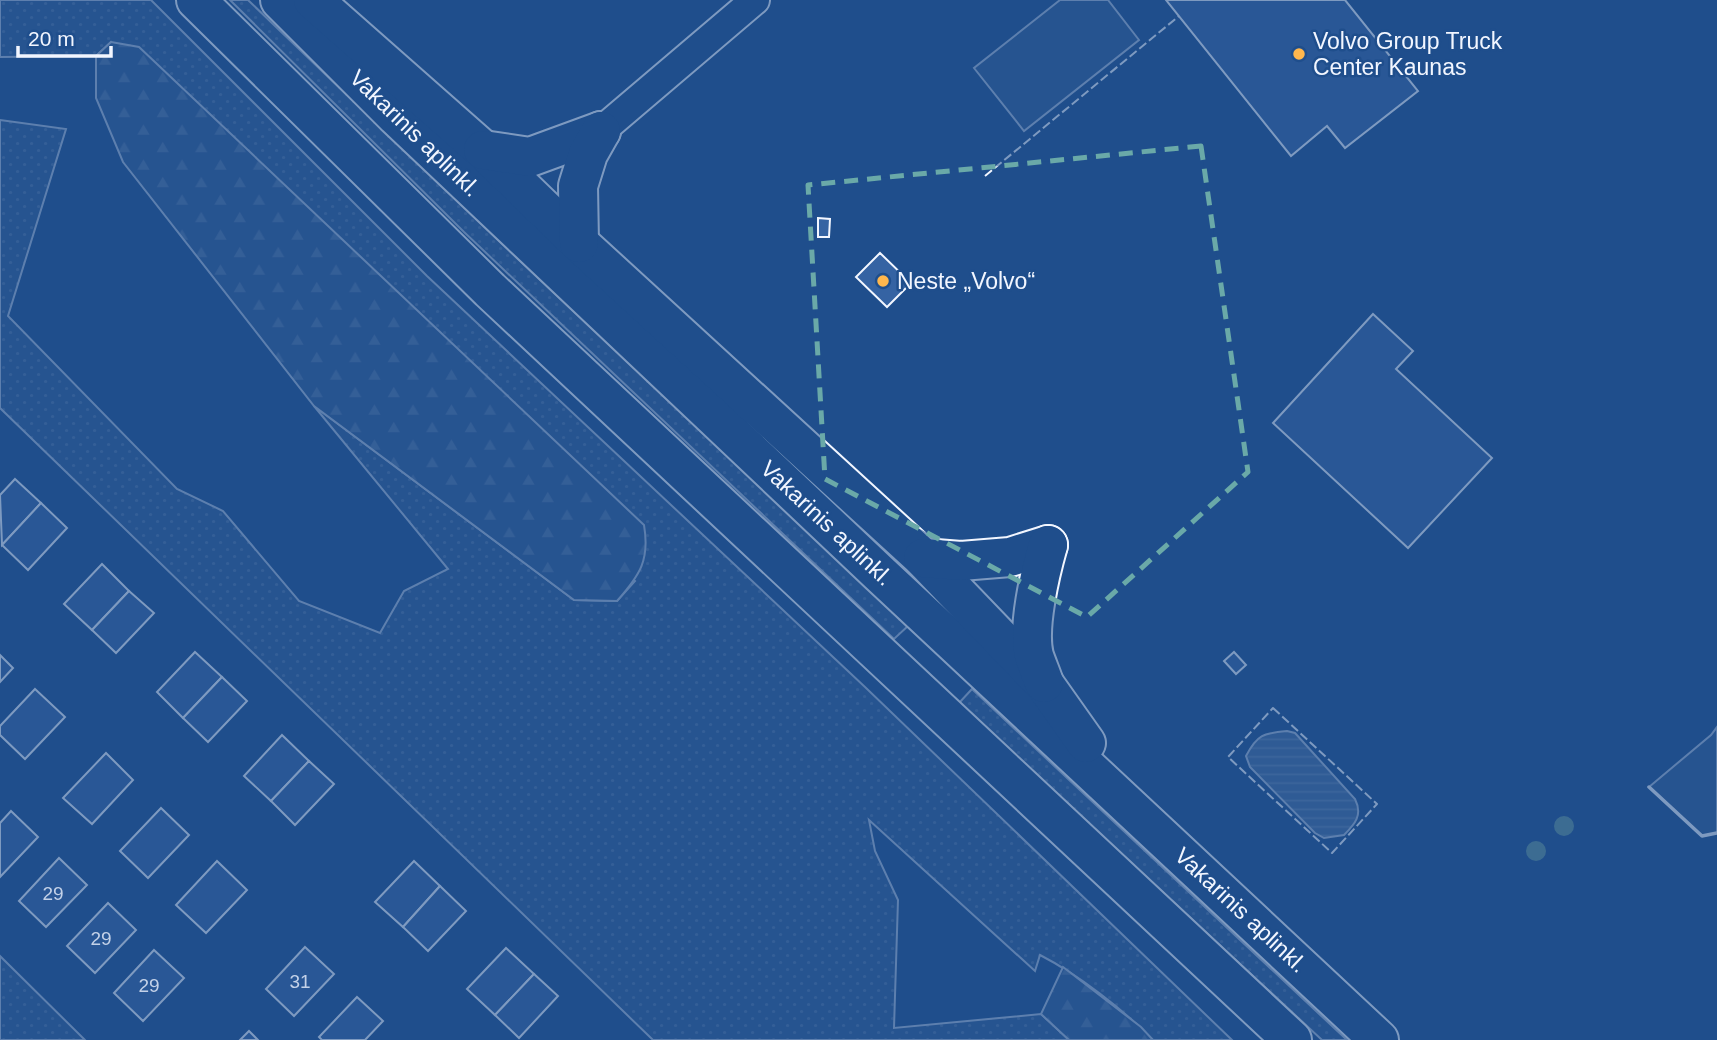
<svg xmlns="http://www.w3.org/2000/svg" width="1717" height="1040" viewBox="0 0 1717 1040" font-family="Helvetica,sans-serif">
<style>
.grass{fill:url(#grass-dots);stroke:#a8bbd7;stroke-width:2}
.forest{fill:url(#forest-firs);stroke:#a8bbd7;stroke-width:2}
.built{fill:#305b95;stroke:#a8bbd7;stroke-width:2}
.water{fill:url(#water-rules);stroke:#a8bbd7;stroke-width:2}
.building{fill:#3563a3;stroke:#f2f6ff;stroke-width:2}
.lines{fill:none;stroke-linecap:round;stroke-linejoin:round}
.minor-casing{stroke:#f2f6ff;stroke-width:32}
.trunk-casing{stroke:#f2f6ff;stroke-width:42}
.minor{stroke:#1f4e8c;stroke-width:28}
.trunk{stroke:#1f4e8c;stroke-width:38}
.fence{stroke:#f2f6ff;stroke-width:2;stroke-dasharray:9 3.5;stroke-linecap:butt}
.wall{stroke:#f2f6ff;stroke-width:3.5}
.tree{fill:#61919a}
.marked{fill:none;stroke:#6aa9a8;stroke-width:5;stroke-dasharray:14 9;stroke-linejoin:round}
.poi-dot{fill:#ffb74d;stroke:#1f4e8c;stroke-width:2.5}
.labels{text-anchor:middle;stroke-width:5;stroke-linejoin:round;paint-order:stroke}
.number-label{font-size:19px;fill:#c3d1e8}
.poi-label{font-size:23px;fill:#f2f6ff;stroke:#1f4e8c;text-anchor:start}
.street-label{font-size:23px;fill:#f2f6ff;stroke:#1f4e8c}
</style>
<defs>
<pattern id="grass-dots" width="8" height="8" patternUnits="userSpaceOnUse" patternTransform="scale(1.75)"><rect width="8" height="8" fill="#305b95"/><path d="M2 2h.1M6 6h.1" fill="none" stroke="#4e73a5" stroke-width="1.8" stroke-linecap="round"/></pattern>
<pattern id="forest-firs" width="22" height="20" patternUnits="userSpaceOnUse" patternTransform="scale(1.75)"><rect width="22" height="20" fill="#305b95"/><path d="M5 1l3.5 6h-7zM16 11l3.5 6h-7z" fill="#4e73a5"/></pattern>
<pattern id="water-rules" width="6" height="5" patternUnits="userSpaceOnUse" patternTransform="scale(1.75)"><rect width="6" height="5" fill="#446ba0"/><path d="M0 2.5h6" fill="none" stroke="#5f81ae"/></pattern>
</defs>
<rect width="100%" height="100%" fill="#1f4e8c"/>
<!-- grass -->
<g class="grass">
<path d="M0 0H151L427 276 865 687 1232 1040H1153C1124 1010 1077 974 1040 955L1035 971 869 820 875 851 898 900 894 1028 1041 1014 1069 1040H653L0 408V120L66 129 8 316 177 489 223 511 299 601 380 633 404 591 448 569 314 406 574 600 617 601 635 581 111 42 96 56 0 57Z"/>
<polygon points="230,0 248,0 518,259 908,626 894,639 464,232"/>
<polygon points="972,689 1347,1040 1322,1040 959,703"/>
<polygon points="0,956 85,1040 0,1040"/>
</g>
<!-- forest -->
<g class="forest">
<path d="M111 42 139 47 644 525C650 560 640 575 617 601L574 600 314 406 123 162 96 98V56Z"/>
<polygon points="1063,967 1141,1027 1153,1040 1069,1040 1041,1014"/>
</g>
<!-- built -->
<g class="built">
<polygon points="1060,0 1108,0 1139,40 1024,131 974,68"/>
<polygon points="1717,727 1717,833 1702,836 1649,787 1711,735"/>
</g>
<!-- water -->
<path class="water" d="M1287 731 1295 733 1355 799C1363 815 1355 824 1344 835L1324 838 1315 833 1250 767 1246 756C1257 735 1263 733 1287 731Z"/>
<!-- building -->
<g class="building">
<polygon points="1166,0 1345,0 1418,91 1345,148 1327,126 1291,156"/>
<polygon points="818,218 830,219 829,237 818,237"/>
<polygon points="880,253 911,283 887,307 856,277"/>
<polygon points="1373,314 1413,351 1396,369 1492,458 1408,548 1273,423"/>
<polygon points="15,479 41,503 2,545 0,495"/>
<polygon points="41,503 67,528 28,570 2,545"/>
<polygon points="102,564 129,591 92,630 64,604"/>
<polygon points="129,591 154,613 116,653 92,630"/>
<polygon points="195,652 222,677 183,718 157,692"/>
<polygon points="1234,652 1246,665 1236,674 1224,661"/>
<polygon points="0,655 13,668 0,682"/>
<polygon points="222,677 247,701 208,742 183,718"/>
<polygon points="35,689 65,717 25,759 0,735 0,726"/>
<polygon points="282,735 309,761 271,801 244,776"/>
<polygon points="106,753 133,780 92,824 63,798"/>
<polygon points="309,761 334,784 295,825 271,801"/>
<polygon points="161,808 189,835 148,878 120,851"/>
<polygon points="11,811 38,837 0,877 0,823"/>
<polygon points="59,858 87,885 46,927 19,901"/>
<polygon points="217,861 247,890 206,933 176,905"/>
<polygon points="414,861 440,886 403,927 375,902"/>
<polygon points="440,886 466,911 428,951 403,927"/>
<polygon points="108,903 136,930 95,973 67,946"/>
<polygon points="305,947 334,974 294,1016 266,989"/>
<polygon points="506,948 534,974 495,1015 467,989"/>
<polygon points="154,950 184,978 143,1021 114,993"/>
<polygon points="534,974 558,996 519,1038 495,1015"/>
<polygon points="357,997 383,1021 365,1040 322,1040 319,1037"/>
<polygon points="249,1031 258,1040 240,1040"/>
</g>
<g class="lines">
<defs>
<polyline id="minor" points="601,131 755,0"/>
<g id="trunk">
<polyline points="196,0 490,290 1292,1040"/>
<polyline points="280,0 396,116 879,573 1379,1040"/>
<polyline points="313,0 483,150 579,243 923,558 1045,685 1086,743"/>
<polyline points="483,150 530,157 601,131"/>
<polyline points="579,243 578,186 588,154 601,131"/>
<polyline points="923,558 961,561 1010,557 1048,545"/>
<path d="M1044 683C1041 674 1037 665 1034 656 1027 628 1040 573 1048 545"/>
</g>
</defs>
<!-- minor casing -->
<use href="#minor" class="minor-casing"/>
<!-- trunk casing -->
<use href="#trunk" class="trunk-casing"/>
<!-- minor -->
<use href="#minor" class="minor"/>
<!-- trunk -->
<use href="#trunk" class="trunk"/>
<!-- fence -->
<g class="fence">
<polyline points="985,176 1179,16"/>
<polygon points="1273,708 1377,804 1332,853 1228,757"/>
</g>
<!-- wall -->
<polyline class="wall" points="1649,787 1702,836 1717,833"/>
</g>
<!-- trees -->
<g class="tree">
<circle cx="1564" cy="826" r="10"/>
<circle cx="1536" cy="851" r="10"/>
</g>
<!-- marked area -->
<path d="M0 0H1717V1040H0ZM1201 146 1248 472 1087 617 825 479 808 185Z" fill="#1f4e8c" fill-opacity=".55" fill-rule="evenodd"/>
<path class="marked" d="M1201 146 1248 472 1087 617 825 479 808 185Z"/>
<!-- markers -->
<g class="poi-dot">
<circle cx="1299" cy="54" r="7"/>
<circle cx="883" cy="281" r="7"/>
</g>
<g class="labels">
<!-- number labels -->
<g class="number-label">
<text x="53" y="900">29</text>
<text x="101" y="945">29</text>
<text x="300" y="988">31</text>
<text x="149" y="992">29</text>
</g>
<!-- poi labels -->
<g class="poi-label">
<text x="1313" y="49">Volvo Group Truck<tspan x="1313" dy="26">Center Kaunas</tspan></text>
<text x="897" y="289">Neste „Volvo“</text>
</g>
<!-- street labels -->
<g class="street-label">
<text transform="translate(415 133) rotate(44)" y="8">Vakarinis aplinkl.</text>
<text transform="translate(827 523) rotate(43)" y="8">Vakarinis aplinkl.</text>
<text transform="translate(1241 910) rotate(43)" y="8">Vakarinis aplinkl.</text>
</g>
</g>
<!-- scale -->
<path d="M18 46v10h93v-10" fill="none" stroke="#f2f6ff" stroke-width="3.5"/>
<text x="28" y="46" font-size="21" fill="#f2f6ff" stroke="#1f4e8c" stroke-width="5" paint-order="stroke">20 m</text>
</svg>
